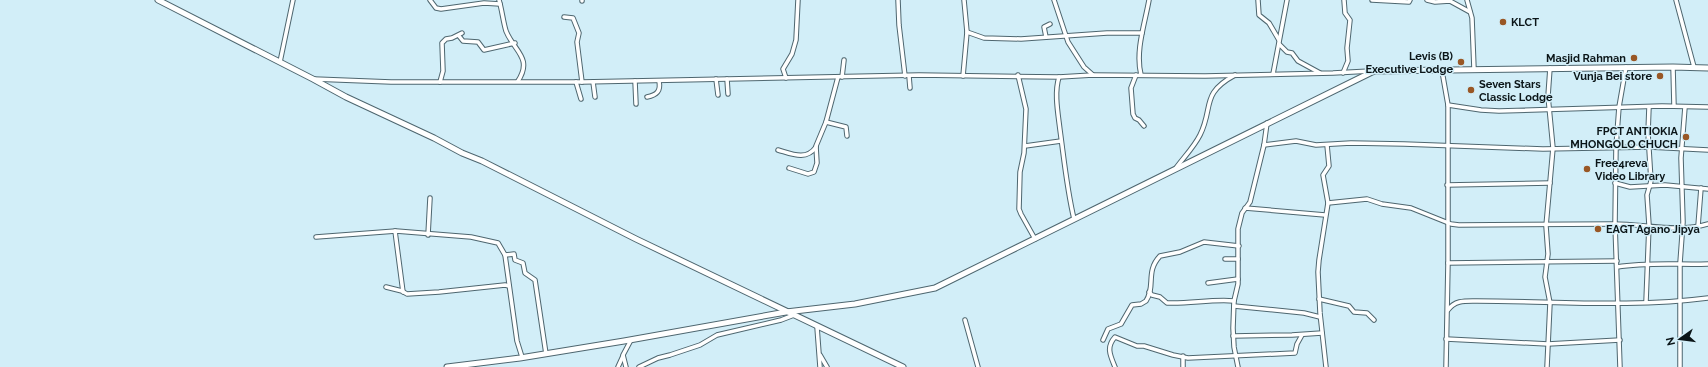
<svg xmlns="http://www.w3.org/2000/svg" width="1708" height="367" viewBox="0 0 1708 367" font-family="Raleway,sans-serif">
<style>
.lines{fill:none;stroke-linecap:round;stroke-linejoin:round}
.street-casing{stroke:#4e666f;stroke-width:5.5}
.secondary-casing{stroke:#4e666f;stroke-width:7}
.street{stroke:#fff;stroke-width:3.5}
.secondary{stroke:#fff;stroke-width:5}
.poi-dot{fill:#995725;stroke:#d2eef8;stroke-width:1.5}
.labels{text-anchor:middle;stroke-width:3;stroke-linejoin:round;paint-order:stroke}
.poi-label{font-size:11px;font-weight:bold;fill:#0b1518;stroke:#d2eef8;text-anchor:start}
</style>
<rect width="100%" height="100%" fill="#d2eef8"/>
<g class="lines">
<defs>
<g id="street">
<polyline points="430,0 436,8 441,9 484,3 500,4"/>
<path d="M499 0C502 10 503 21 506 31 514 51 533 58 518 81"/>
<polyline points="898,0 899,25 905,76"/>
<polyline points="1054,0 1068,42 1084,67 1093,75"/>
<polyline points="1258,0 1259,15 1269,23 1279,40"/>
<polyline points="1372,0 1409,2 1410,0"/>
<polyline points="1427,0 1435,2 1450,1 1470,12"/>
<polyline points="1467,0 1472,18 1474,69"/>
<polyline points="1676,0 1694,67"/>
<polyline points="582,1 582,0"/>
<polyline points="564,17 573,18 579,33 577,42 582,82"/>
<polyline points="967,32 984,38 1021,39 1107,33 1142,33"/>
<polyline points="459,36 463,41 478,42 484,50 515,43"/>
<polyline points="1046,37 1044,27 1050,24"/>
<polyline points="1279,44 1287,52 1292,53 1298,61 1320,73"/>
<polyline points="280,62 293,0"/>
<polyline points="1673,67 1674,106"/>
<polyline points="1442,71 1448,105 1448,263 1446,367"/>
<polyline points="1343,73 1348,61 1347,48 1350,20 1345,13 1344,0"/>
<polyline points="1273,74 1287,0"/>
<polyline points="1018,75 1026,109 1024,153 1020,172 1019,209 1021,214 1035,239"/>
<polyline points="1136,75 1131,88 1133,114 1135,118 1139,120 1144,126"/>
<path d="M1141 75C1135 51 1145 23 1149 0"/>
<polyline points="909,76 910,88"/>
<polyline points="963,76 967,32 964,0"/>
<polyline points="842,77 844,60"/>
<path d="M1059 77C1054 93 1058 113 1060 130 1064 159 1067 190 1074 219"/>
<polyline points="786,78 783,69 792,54 796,40 798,0"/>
<polyline points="314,79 391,82 582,82 919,75 1059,77 1093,75 1205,76 1333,73 1371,71"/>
<polyline points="716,79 718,95"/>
<polyline points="727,79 728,94"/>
<polyline points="635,81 636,104"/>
<polyline points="440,82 443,71 442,43 446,39 452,38 462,33"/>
<polyline points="576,82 581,99"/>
<polyline points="593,82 595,97"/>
<path d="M647 97C657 95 661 91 659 81"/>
<polyline points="1448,105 1481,110 1499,111 1662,106 1708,107"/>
<polyline points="826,122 846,127 847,136"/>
<polyline points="1264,145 1296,141 1316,145 1351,143 1404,144 1543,149 1649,147 1708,150"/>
<polyline points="1025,146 1061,141"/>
<path d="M778 150C792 154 806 161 816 147"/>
<polyline points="789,168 808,174 814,172 817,163 816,146 826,122 838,77"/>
<path d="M1176 168C1184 157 1194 147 1200 135 1214 107 1200 94 1235 75"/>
<polyline points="1615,183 1630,187 1665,185 1708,189"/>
<polyline points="1447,185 1550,183"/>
<path d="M1328 203 1367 199 1382 204 1411 208 1451 224 1459 225C1511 225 1563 224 1614 224 1645 224 1678 233 1708 224"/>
<polyline points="1245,208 1325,215"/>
<polyline points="1698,226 1701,188"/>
<polyline points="395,231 403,292"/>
<polyline points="428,235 430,198"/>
<polyline points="316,237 396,231 471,237 498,243 505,255 517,341 522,357"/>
<polyline points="505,255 514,254 515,260 523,263 525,273 535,280 546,354"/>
<polyline points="1225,259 1238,259"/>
<polyline points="1448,263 1617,261"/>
<path d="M1617 267C1648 262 1677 265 1708 264"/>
<polyline points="1208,283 1238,279"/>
<polyline points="386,287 402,291 407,294 439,292 505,285 509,286"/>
<path d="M1149 292 1152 295 1160 297 1167 303C1190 304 1212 299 1234 301"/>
<polyline points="1319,299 1349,306 1354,312 1367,313 1374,320"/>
<polyline points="1646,302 1649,225 1647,195 1651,181 1648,133 1649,107"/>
<polyline points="1234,306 1304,313 1320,317"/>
<path d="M1448 310C1455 300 1465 301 1477 301 1554 301 1631 308 1708 298"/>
<polyline points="965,320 978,367"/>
<polyline points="817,327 820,367"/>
<polyline points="1233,336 1292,335 1322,333"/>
<polyline points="1446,339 1548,344 1620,340"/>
<path d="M1103 340 1108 329 1121 324 1132 305 1141 304 1146 301C1156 286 1145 272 1160 256L1180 252 1204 242 1239 246"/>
<polyline points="820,355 827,367"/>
<polyline points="1183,356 1183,367"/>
<polyline points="618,367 623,356"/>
<polyline points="626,367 623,355 631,340"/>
<polyline points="639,367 658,358 670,355 700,345 717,335 781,320 794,315"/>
<path d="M1115 367C1110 355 1106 347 1115 337L1137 346H1144L1173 355 1188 358 1295 353 1297 344 1302 335"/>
<polyline points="1238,367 1234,347 1233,328 1234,301 1238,284 1238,229 1242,213 1250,202 1264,145 1267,123"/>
<polyline points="1326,367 1320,313 1318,272 1319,260 1328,203 1323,175 1329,166 1327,145"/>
<polyline points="1547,367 1550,303 1545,277 1548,254 1546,226 1553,148 1548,96 1550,68"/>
<polyline points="1620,367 1615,224 1616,147 1619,107 1626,67"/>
<polyline points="1680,367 1680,263 1683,222 1681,158 1685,107"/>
</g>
<g id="secondary">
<polyline points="158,0 313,79 346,97 434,138 462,153 482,161 636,239 903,367"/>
<polyline points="447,367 520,358 624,341 786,312 855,304 935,288 1374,71 1673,67 1708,68"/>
</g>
</defs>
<!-- street casing -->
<use href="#street" class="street-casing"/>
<!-- secondary casing -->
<use href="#secondary" class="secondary-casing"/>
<!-- street -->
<use href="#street" class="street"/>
<!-- secondary -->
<use href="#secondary" class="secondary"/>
</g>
<!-- markers -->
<g class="poi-dot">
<circle cx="1503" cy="22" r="4"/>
<circle cx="1634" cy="58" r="4"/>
<circle cx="1461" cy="62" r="4"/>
<circle cx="1660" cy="76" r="4"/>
<circle cx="1471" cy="90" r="4"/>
<circle cx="1686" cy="137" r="4"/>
<circle cx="1587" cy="169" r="4"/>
<circle cx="1598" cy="229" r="4"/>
</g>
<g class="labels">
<!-- poi labels -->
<g class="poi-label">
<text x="1511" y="26">KLCT</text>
<text x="1453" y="60" text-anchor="end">Levis (B)<tspan x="1453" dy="13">Executive Lodge</tspan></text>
<text x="1626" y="62" text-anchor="end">Masjid Rahman</text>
<text x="1652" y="80" text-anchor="end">Vunja Bei store</text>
<text x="1479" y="88">Seven Stars<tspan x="1479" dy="13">Classic Lodge</tspan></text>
<text x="1678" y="135" text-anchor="end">FPCT ANTIOKIA<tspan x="1678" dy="13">MHONGOLO CHUCH</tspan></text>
<text x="1595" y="167">Free4reva<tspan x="1595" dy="13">Video Library</tspan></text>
<text x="1606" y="233">EAGT Agano Jipya</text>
</g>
</g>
<!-- north arrow -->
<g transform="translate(1680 339) rotate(256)" stroke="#d2eef8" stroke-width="3" paint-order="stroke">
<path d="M0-3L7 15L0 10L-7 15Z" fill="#0b1518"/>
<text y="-6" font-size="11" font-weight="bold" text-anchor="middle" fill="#0b1518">N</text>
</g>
</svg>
